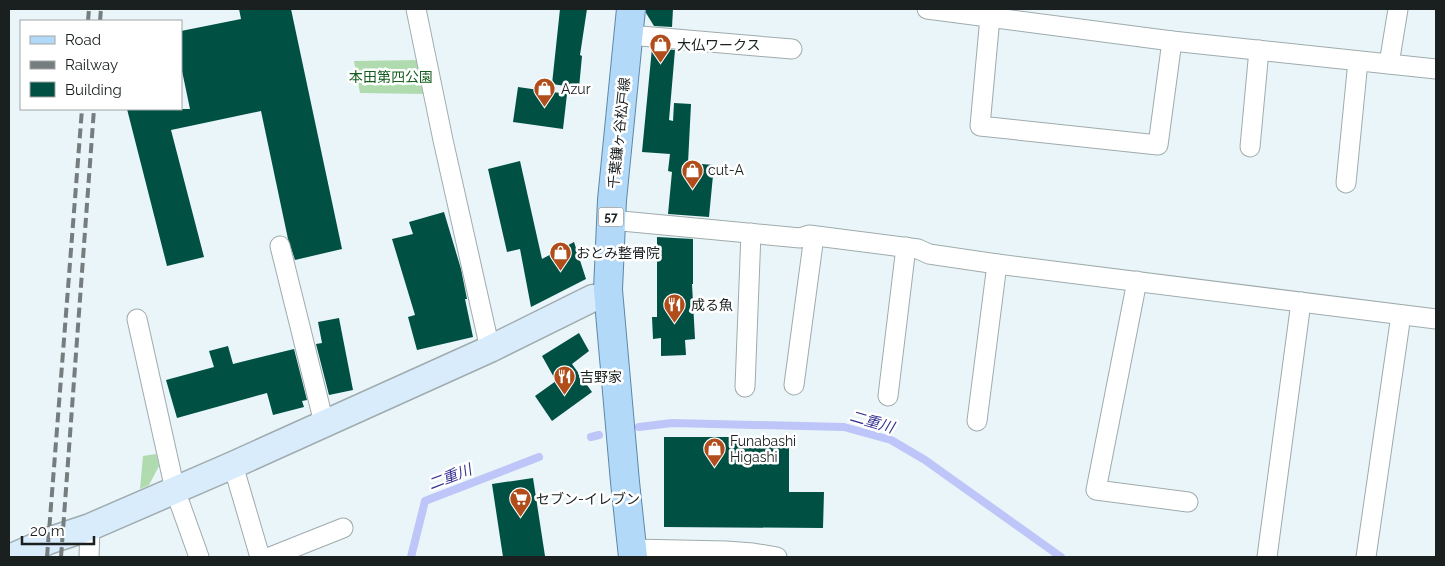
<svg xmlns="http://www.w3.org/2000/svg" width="1445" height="566" viewBox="0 0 1445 566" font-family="Raleway,'Noto Sans JP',sans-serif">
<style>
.green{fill:#afdbaf}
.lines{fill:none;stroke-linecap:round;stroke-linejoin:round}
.stream{stroke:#bec5f8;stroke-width:8}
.building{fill:#005044}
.street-casing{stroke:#9fabad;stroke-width:21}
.secondary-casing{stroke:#9fabad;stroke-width:29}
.primary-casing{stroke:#5c87aa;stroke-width:30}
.street{stroke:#fff;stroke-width:19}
.secondary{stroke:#d9ecfc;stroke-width:26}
.primary{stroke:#b3d9f9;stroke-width:28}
.rail{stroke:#757d7f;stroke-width:4;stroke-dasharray:10 5;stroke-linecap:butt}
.labels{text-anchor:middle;stroke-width:5;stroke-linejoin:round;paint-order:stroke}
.shield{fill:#fff;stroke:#5f6262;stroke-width:1}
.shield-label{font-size:12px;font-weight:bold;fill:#1a1f1f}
.poi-label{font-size:14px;fill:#1a1f1f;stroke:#fff;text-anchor:start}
.park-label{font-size:14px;fill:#155d1d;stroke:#fff}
.street-label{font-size:14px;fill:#1a1f1f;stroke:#fff}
.water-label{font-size:15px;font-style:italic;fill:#393593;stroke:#fff}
</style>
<rect width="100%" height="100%" fill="#e9f5f8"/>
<!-- green -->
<g class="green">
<polygon points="420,60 428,94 360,93 354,61"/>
<polygon points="156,454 159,466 149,485 140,489 143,456"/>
</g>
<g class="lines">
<!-- stream -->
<g class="stream">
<polyline points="639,427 672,423 844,427 891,440 925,460 1061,557"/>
<polyline points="591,437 599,435"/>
<polyline points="411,557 425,501 539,457"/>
</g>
</g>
<!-- building -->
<g class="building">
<polygon points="239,9 291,9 342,249 295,260 288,239 261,111 171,130 204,257 167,266 127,109 190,109 181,66 181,31 241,19"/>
<polygon points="560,9 587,9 580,55 582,56 579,88 552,84"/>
<polygon points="646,9 673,9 672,27 654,26 646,13"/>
<polygon points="652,48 675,50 669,120 673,121 674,103 691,104 688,163 714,165 709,217 668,214 672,172 668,171 670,154 642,152"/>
<polygon points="518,87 567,94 563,129 513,122"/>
<polygon points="520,161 542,259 574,242 586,279 531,307 520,249 507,252 488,169"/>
<polygon points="444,212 461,269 467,299 465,299 473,337 417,350 408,317 415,315 392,239 413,234 409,222"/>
<polygon points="657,237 693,239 693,284 692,284 695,339 685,340 686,355 661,356 661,338 653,339 652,317 657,317"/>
<polygon points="339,318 353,390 329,395 316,344 322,343 318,322"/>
<polygon points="579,333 589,351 572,364 592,392 552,421 535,396 556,381 542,356"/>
<polygon points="228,346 233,364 294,349 307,400 302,401 304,407 273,415 267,393 177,418 166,380 214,367 209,351"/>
<polygon points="664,437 789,437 789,492 824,492 823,528 664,527"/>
<polygon points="533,478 545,556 503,557 492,484"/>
</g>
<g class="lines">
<defs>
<g id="street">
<polyline points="416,9 443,140 490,349"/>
<polyline points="927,9 1172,41 1436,69"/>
<polyline points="990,17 980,126 1158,145 1172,41"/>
<polyline points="629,35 792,49"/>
<polyline points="1389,64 1398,9"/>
<polyline points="1250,147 1259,50"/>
<polyline points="1346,183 1358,61"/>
<polyline points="611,220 800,238 809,235 918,249 929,254 997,264 1436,319"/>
<polyline points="280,246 324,423"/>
<polyline points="1137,281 1096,490 1188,502"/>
<polyline points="137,319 175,490 199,557"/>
<polyline points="794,385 814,236"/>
<polyline points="745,387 751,233"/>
<polyline points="888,396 906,247"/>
<polyline points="977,421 997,264"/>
<polyline points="233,465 260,557"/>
<polyline points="632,549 726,551 753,553 777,557"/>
<polyline points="89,557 90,527"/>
<polyline points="270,557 343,528"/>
<polyline points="1267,557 1301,302"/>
<polyline points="1366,557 1401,315"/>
</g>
<polyline id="secondary" points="12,557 48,541 90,527 233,465 490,349 593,298"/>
<polyline id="primary" points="631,9 612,200 608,290 625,482 633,557"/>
</defs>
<!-- street casing -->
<use href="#street" class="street-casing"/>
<!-- secondary casing -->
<use href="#secondary" class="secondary-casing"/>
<!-- primary casing -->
<use href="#primary" class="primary-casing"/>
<!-- street -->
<use href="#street" class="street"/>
<!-- secondary -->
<use href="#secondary" class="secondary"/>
<!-- primary -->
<use href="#primary" class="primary"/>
<!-- rail -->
<g class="rail">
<polyline points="88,21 89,9"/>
<polyline points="100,21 101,9"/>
<polyline points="47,557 82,109"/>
<polyline points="61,557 94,109"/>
</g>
</g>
<!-- icons -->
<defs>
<symbol id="shop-pin" viewBox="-11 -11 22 30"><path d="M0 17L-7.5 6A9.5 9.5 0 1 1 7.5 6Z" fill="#b14d1a" stroke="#fff"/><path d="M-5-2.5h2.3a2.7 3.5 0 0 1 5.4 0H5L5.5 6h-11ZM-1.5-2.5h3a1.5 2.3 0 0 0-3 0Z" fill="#fff"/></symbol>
<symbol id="restaurant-pin" viewBox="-11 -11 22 30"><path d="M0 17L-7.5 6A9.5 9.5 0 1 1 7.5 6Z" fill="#b14d1a" stroke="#fff"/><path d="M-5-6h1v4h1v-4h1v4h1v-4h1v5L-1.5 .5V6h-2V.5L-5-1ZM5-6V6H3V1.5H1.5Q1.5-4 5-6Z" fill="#fff"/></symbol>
<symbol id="supermarket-pin" viewBox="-11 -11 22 30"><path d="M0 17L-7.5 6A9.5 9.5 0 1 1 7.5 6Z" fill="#b14d1a" stroke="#fff"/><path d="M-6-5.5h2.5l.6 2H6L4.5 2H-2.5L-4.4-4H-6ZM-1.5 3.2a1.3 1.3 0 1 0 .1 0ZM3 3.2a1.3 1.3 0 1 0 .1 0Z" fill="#fff"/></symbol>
</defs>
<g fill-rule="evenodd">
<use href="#shop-pin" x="648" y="32" width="25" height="34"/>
<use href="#shop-pin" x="532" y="76" width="25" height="34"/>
<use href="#shop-pin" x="680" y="158" width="25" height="34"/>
<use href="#shop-pin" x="548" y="240" width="25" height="34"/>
<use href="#restaurant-pin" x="662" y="292" width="25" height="34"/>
<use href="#restaurant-pin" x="552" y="364" width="25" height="34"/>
<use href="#shop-pin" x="702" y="436" width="25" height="34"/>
<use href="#supermarket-pin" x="508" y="486" width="25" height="34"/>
</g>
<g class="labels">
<!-- shield labels -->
<rect class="shield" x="598.5" y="207.5" width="25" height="19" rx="4"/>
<g class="shield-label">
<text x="611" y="221">57</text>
</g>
<!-- poi labels -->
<g class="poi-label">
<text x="677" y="50">大仏ワークス</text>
<text x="561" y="94">Azur</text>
<text x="708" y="175">cut-A</text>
<text x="576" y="258">おとみ整骨院</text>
<text x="691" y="310">成る魚</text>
<text x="580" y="382">吉野家</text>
<text x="730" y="446">Funabashi<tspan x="730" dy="16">Higashi</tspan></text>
<text x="536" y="504">セブン-イレブン</text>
</g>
<!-- park labels -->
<g class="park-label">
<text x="391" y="82">本田第四公園</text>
</g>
<!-- street labels -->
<g class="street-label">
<text transform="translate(619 133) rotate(-84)" y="5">千葉鎌ヶ谷松戸線</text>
</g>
<!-- water labels -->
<g class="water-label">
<text transform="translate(872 422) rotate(16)" y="5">二重川</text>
<text transform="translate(450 477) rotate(-21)" y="5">二重川</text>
</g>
</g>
<!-- border -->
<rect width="1445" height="566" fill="none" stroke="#1a1f1f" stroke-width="20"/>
<!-- legend -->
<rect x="20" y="20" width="162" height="90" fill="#ffffff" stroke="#a3a5a5"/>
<rect x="30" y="36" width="25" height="8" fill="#b3d9f9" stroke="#a3a5a5"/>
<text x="65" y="45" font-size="15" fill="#1a1f1f">Road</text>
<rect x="30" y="61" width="25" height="8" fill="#757d7f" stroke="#a3a5a5"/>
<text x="65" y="70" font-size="15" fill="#1a1f1f">Railway</text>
<rect x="30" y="82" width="25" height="15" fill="#005044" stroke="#a3a5a5"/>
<text x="65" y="95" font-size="15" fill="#1a1f1f">Building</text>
<!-- scale -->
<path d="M22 536v8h72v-8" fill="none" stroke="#1a1f1f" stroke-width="2.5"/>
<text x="30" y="536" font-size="15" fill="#1a1f1f" stroke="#ffffff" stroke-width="4" paint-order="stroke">20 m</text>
</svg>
